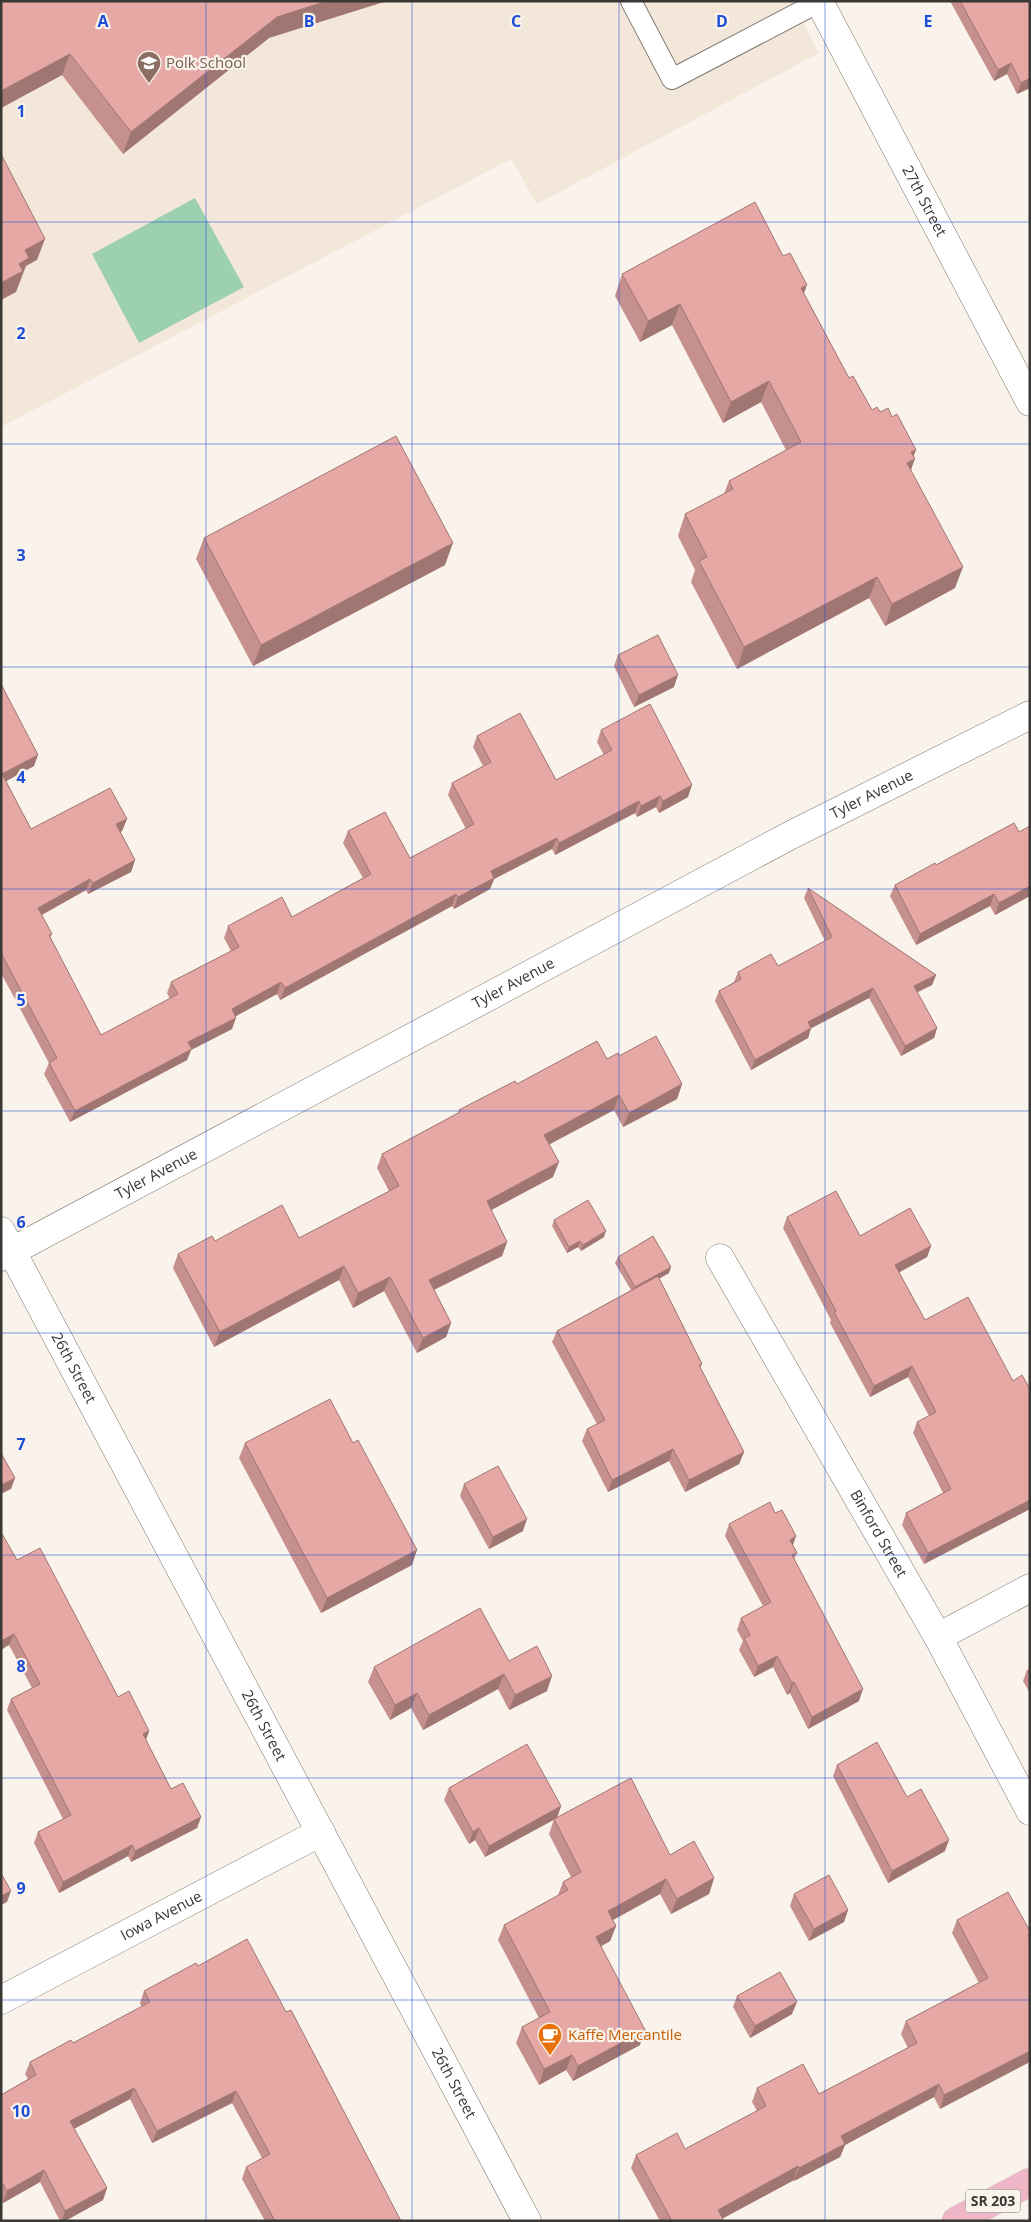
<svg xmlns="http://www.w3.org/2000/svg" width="1031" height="2222" viewBox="0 0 1031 2222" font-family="'Open Sans',sans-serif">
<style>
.built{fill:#f3e7da}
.green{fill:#9cd0b1}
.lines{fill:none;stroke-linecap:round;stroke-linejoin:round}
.service-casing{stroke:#7d7771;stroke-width:22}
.minor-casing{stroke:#7d7771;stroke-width:29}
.tertiary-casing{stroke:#7d7771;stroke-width:29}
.primary-casing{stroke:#d4d3d3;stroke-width:29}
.service{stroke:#fff;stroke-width:20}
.minor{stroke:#fff;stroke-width:28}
.tertiary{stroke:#fff;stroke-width:28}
.primary{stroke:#eeb6c6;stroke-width:28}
.wall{fill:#c5908d}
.shaded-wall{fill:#a07673}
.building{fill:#e5a8a4;stroke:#a07673}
.grid{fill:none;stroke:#1d4ed8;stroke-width:1;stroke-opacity:0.55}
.labels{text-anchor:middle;stroke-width:4.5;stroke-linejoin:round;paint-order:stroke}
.shield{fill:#faf3eb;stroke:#74706c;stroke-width:1}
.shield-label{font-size:14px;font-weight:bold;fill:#3a3835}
.education-label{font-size:15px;fill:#785e54;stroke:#faf3eb;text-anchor:start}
.street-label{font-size:15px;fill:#3a3835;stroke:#faf3eb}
.food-label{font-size:15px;fill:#c56008;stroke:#faf3eb;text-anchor:start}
.grid-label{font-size:16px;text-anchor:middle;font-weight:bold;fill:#1d4ed8;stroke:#faf3eb;stroke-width:4.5;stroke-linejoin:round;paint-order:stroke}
</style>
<rect width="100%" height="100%" fill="#faf3eb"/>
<!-- built -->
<polygon class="built" points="1,1 791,1 819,53 537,204 511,159 1,427"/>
<!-- green -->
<polygon class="green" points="195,198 244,287 139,343 92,254"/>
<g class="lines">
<defs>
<polyline id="service" points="631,1 672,79 819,2"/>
<g id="minor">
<path id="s1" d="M819 1 1030 402"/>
<path id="s2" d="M1 1257 791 835 1030 715"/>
<path id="s3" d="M720 1258 938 1637 1030 1811"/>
<polyline points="938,1637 1030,1588"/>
<path id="s4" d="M1 2000 321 1832"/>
</g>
<g id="tertiary">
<path id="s5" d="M1 1231 527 2221"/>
</g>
<polyline id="primary" points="956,2221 1030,2182"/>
</defs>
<!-- service casing -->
<use href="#service" class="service-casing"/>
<!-- minor casing -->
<use href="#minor" class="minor-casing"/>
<!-- tertiary casing -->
<use href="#tertiary" class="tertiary-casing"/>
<!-- primary casing -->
<use href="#primary" class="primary-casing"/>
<!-- service -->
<use href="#service" class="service"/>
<!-- minor -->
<use href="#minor" class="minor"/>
<!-- tertiary -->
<use href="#tertiary" class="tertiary"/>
<!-- primary -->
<use href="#primary" class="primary"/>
</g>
<!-- wall -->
<g class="wall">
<polygon points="1,1 269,38 123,154 62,75 1,108"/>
<polygon points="950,1 1030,1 1030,88 1017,94 1007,74 994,81"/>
<polygon points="783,256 849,378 872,410 892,417 914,457 911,471 955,588 885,626 869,598 737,669 691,582 695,570 678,536 685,514 724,494 729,481 786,450 761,402 723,423 672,325 640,342 615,296 622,274"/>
<polygon points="204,538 445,565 253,666 196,559"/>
<polygon points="618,655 674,687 634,707 614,666"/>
<polygon points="1,684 34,766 6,781 31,829 127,819 122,831 120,832 135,860 131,872 88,894 86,890 42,915 52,934 50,938 101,1035 170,999 167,993 171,982 231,951 224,938 228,926 292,917 363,878 343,843 348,831 410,858 466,829 448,795 452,783 483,766 473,747 477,736 556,780 604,755 597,742 601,730 688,797 659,813 656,807 637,817 635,813 555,855 552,849 494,879 490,889 454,909 452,906 280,1000 277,994 235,1016 232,1029 191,1050 187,1060 70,1122 44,1074 49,1063 1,973"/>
<polygon points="1030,826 1030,896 995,915 990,906 916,945 890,896 895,885 936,865 1019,832"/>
<polygon points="808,888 936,975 932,985 917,992 937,1028 934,1038 901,1056 869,998 811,1028 808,1038 751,1070 715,1001 719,991 734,982 738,972 778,966 825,941 804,898"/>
<polygon points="619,1056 682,1084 677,1099 623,1127 614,1110 549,1144 553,1177 491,1210 507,1242 502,1256 434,1290 451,1323 446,1337 417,1353 384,1291 353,1308 339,1280 214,1347 173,1268 178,1254 215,1241 299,1238 389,1191 377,1168 382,1154 458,1113 459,1110 517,1084"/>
<polygon points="787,1217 860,1236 931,1246 927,1257 899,1272 925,1320 1013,1381 1030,1389 1030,1509 924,1564 902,1525 906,1513 943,1493 913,1433 917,1422 929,1416 908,1377 870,1397 830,1323 831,1320 783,1228"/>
<polygon points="554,1220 604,1237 581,1251 578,1247 567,1253 552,1226"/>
<polygon points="618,1257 669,1273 659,1278 702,1364 700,1368 744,1452 739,1464 685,1492 669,1461 608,1492 582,1441 587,1429 597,1424 552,1342 557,1331 631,1290 615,1263"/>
<polygon points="245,1443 353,1443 412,1565 321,1613 239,1458"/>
<polygon points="464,1484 523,1531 489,1549 460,1496"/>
<polygon points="775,1513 797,1553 794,1559 859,1701 808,1729 790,1693 787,1695 773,1667 754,1677 739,1650 743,1641 737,1630 741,1618 763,1606 725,1536 729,1524"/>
<polygon points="17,1560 118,1697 149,1731 146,1740 171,1789 201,1817 197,1828 131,1862 128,1856 59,1893 34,1843 38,1832 63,1819 7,1710 11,1699 32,1688 9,1645"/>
<polygon points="509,1661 547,1691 509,1710 498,1689 423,1730 411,1708 390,1720 368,1682 374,1667"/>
<polygon points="1030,1669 1030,1693 1023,1681 1027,1670"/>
<polygon points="837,1765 907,1797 945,1851 888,1883 833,1776"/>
<polygon points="449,1788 561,1806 557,1818 485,1857 475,1840 469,1844 444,1800"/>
<polygon points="554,1819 670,1855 714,1878 709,1894 671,1914 660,1894 613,1920 616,1926 610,1941 601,1946 640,2045 573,2081 566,2070 539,2085 516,2043 522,2027 539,2018 498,1940 504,1925 558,1895 563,1882 571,1877 549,1834"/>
<polygon points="794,1894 848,1910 844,1922 809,1941 790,1906"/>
<polygon points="957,1920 1030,1931 940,2109 934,2097 845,2145 840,2157 794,2181 794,2180 723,2218 723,2221 660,2221 631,2168 636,2155 685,2149 757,2111 752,2102 757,2088 819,2094 908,2048 901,2034 906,2021 979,1983 952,1933"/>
<polygon points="198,1966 286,2012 401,2221 265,2221 242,2179 246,2167 262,2158 232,2103 152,2143 130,2099 74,2129 107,2188 103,2200 65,2221 60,2221 40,2182 3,2203 1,2200 1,2095 28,2079 25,2074 30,2062 73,2043 142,2007 140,2003 144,1991"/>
<polygon points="737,1996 792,2014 750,2038 733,2007"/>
</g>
<!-- shaded-wall -->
<g class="shaded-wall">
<polygon points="327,1 387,1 269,38 123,154 131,132 277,17"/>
<polygon points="70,54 62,75 1,108 1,91"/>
<polygon points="1011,63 1007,74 994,81 998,70"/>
<polygon points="1030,78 1030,88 1017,94 1021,83"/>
<polygon points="45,239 37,260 26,266 16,292 1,300 1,283 25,250"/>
<polygon points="807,285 799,307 801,288"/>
<polygon points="680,304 672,325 640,342 648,321"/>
<polygon points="769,381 761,402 723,423 731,402"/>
<polygon points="916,450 912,460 915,459 907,480 899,484 911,452"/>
<polygon points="453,543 445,565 253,666 261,645"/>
<polygon points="963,567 955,588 885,626 892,604"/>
<polygon points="877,577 869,598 737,669 744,647"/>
<polygon points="678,675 674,687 634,707 639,695"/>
<polygon points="38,755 34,766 1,784 2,774"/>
<polygon points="692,785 688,797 659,813 663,801"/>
<polygon points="660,796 656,807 637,817 641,806"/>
<polygon points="639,801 635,813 555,855 559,843"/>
<polygon points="127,819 122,831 112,836 116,824"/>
<polygon points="557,838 552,849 494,879 490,889 454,909 458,897 491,871"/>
<polygon points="135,860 131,872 88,894 93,883"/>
<polygon points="90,879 86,890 34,919 38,908"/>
<polygon points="1030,886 1030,896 995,915 999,903"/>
<polygon points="456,894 452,906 280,1000 285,988"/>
<polygon points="994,894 990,906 916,945 920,934"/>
<polygon points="936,975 932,985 910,996 914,986"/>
<polygon points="281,982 277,994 227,1021 232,1009"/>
<polygon points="873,988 869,998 804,1032 808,1022"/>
<polygon points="236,1018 232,1029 191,1050 187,1060 70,1122 75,1111 188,1042"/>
<polygon points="811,1028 808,1038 751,1070 755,1060"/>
<polygon points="937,1028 934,1038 901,1056 905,1046"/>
<polygon points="682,1084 677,1099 623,1127 629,1113"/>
<polygon points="619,1095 614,1110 539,1150 544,1135"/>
<polygon points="559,1162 553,1177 482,1215 487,1201"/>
<polygon points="606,1231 604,1237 581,1251 583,1245"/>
<polygon points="580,1241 578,1247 567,1253 569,1247"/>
<polygon points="507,1242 502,1256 423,1295 429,1280"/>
<polygon points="931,1246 927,1257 891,1277 895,1265"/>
<polygon points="344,1266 339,1280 214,1347 220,1332"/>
<polygon points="671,1267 669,1273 633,1294 635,1287"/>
<polygon points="390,1277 384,1291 353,1308 358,1293"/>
<polygon points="451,1323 446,1337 417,1353 423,1338"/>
<polygon points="912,1366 908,1377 870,1397 874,1386"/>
<polygon points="673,1449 669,1461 608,1492 612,1480"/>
<polygon points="744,1452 739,1464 685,1492 689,1480"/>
<polygon points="15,1478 11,1489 1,1494 1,1485"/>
<polygon points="1030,1500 1030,1509 924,1564 928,1553"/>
<polygon points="527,1519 523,1531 489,1549 493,1537"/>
<polygon points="796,1536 792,1548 790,1540"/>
<polygon points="417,1550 412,1565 321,1613 327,1598"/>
<polygon points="14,1634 9,1645 1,1650 1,1641"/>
<polygon points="777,1656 773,1667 754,1677 758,1666"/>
<polygon points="504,1674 498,1689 423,1730 429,1715"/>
<polygon points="552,1676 547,1691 509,1710 515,1695"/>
<polygon points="794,1682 790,1693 787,1695 792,1683"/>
<polygon points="863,1689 859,1701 808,1729 812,1717"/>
<polygon points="417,1693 411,1708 390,1720 395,1705"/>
<polygon points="149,1731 145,1742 143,1734"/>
<polygon points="561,1806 557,1818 485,1857 489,1846"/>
<polygon points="201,1817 197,1828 131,1862 135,1851"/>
<polygon points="479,1828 475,1840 469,1844 473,1832"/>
<polygon points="949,1840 945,1851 888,1883 892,1871"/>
<polygon points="132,1845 128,1856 59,1893 63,1882"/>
<polygon points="714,1878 709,1894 671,1914 677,1899"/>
<polygon points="666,1879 660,1894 602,1926 608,1911"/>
<polygon points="11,1891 7,1902 1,1905 1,1896"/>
<polygon points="848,1910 844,1922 809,1941 814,1929"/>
<polygon points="616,1926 610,1941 591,1952 596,1937"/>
<polygon points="797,2002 792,2014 750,2038 755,2026"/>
<polygon points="645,2030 640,2045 573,2081 578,2066"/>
<polygon points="1030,2051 1030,2062 940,2109 944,2095"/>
<polygon points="572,2055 566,2070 539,2085 544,2069"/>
<polygon points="939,2084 934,2097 845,2145 840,2157 794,2181 799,2168 841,2136"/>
<polygon points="134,2088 130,2099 66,2133 70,2121"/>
<polygon points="236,2091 232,2103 152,2143 157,2131"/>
<polygon points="798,2166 794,2180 718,2221 718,2210"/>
<polygon points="44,2170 40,2182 3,2203 7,2191"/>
<polygon points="107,2188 103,2200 65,2221 62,2221 65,2211"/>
</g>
<!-- building -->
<g class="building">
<polygon points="1,1 327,1 277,17 131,132 70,54 1,91"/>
<polygon points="960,1 1030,1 1030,78 1021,83 1011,63 998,70"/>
<polygon points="1,154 45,239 25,250 29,258 19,264 23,271 1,283"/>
<polygon points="755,202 783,256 790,253 807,285 801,288 849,378 853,376 872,410 877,407 880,412 888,408 892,417 897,414 916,450 911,452 915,459 907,463 963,567 892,604 877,577 744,647 699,561 707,557 685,514 733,489 729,481 801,442 769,381 731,402 680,304 648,321 622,274"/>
<polygon points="396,436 453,543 261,645 204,538"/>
<polygon points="658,635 678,675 639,695 618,655"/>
<polygon points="1,684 38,755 2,774 31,829 110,788 127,819 116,824 135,860 93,883 90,879 38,908 52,934 49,935 101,1035 178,994 171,982 239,947 228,926 282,897 292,917 371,874 348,831 385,812 410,858 474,824 452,783 491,762 477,736 520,713 556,780 612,750 601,730 650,704 692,785 663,801 660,796 641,806 639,801 559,843 557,838 491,871 494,878 458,897 456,894 285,988 281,982 232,1009 236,1018 188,1042 192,1049 75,1111 49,1063 57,1058 1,953"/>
<polygon points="1014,823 1019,832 1030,826 1030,886 999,903 994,894 920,934 895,885 935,863 936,865"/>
<polygon points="808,888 936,975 914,986 937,1028 905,1046 873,988 808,1022 811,1028 755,1060 719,991 741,979 738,972 771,954 778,966 832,937"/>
<polygon points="656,1036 682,1084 629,1113 619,1095 544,1135 559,1162 487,1201 507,1242 429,1280 451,1323 423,1338 390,1277 358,1293 344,1266 220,1332 178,1254 212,1236 215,1241 282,1205 299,1238 399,1186 382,1154 460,1112 459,1110 515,1081 517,1084 597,1041 607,1059 618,1053 619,1056"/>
<polygon points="836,1191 860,1236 910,1208 931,1246 895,1265 925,1320 968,1297 1013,1381 1022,1375 1030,1389 1030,1500 928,1553 906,1513 951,1489 917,1422 936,1412 912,1366 874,1386 834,1312 836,1311 787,1217"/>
<polygon points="588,1200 606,1231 583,1245 580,1241 569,1247 554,1220"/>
<polygon points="653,1236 671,1267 635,1287 618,1257"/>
<polygon points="658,1276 702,1364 699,1365 744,1452 689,1480 673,1449 612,1480 587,1429 605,1420 557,1331"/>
<polygon points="330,1399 353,1443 358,1440 417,1550 327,1598 245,1443"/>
<polygon points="1,1453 15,1478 1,1485"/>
<polygon points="498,1466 527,1519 493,1537 464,1484"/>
<polygon points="770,1502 775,1513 782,1510 796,1536 790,1540 797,1553 792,1555 863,1689 812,1717 794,1682 792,1683 777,1656 758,1666 744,1638 750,1635 741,1618 771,1602 729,1524"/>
<polygon points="1,1532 17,1560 40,1548 118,1697 129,1691 149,1731 143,1734 171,1789 183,1783 201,1817 135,1851 132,1845 63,1882 38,1832 71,1815 11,1699 40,1684 14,1634 1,1641"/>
<polygon points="480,1608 509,1661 537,1646 552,1676 515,1695 504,1674 429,1715 417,1693 395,1705 374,1667"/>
<polygon points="877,1742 907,1797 921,1789 949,1840 892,1871 837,1765"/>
<polygon points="527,1744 561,1806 489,1846 479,1828 473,1832 449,1788"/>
<polygon points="631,1778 670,1855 694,1841 714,1878 677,1899 666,1879 608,1911 616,1926 596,1937 645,2030 578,2066 572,2055 544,2069 522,2027 550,2012 504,1925 568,1890 563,1882 581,1872 554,1819"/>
<polygon points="1,1873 11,1891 1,1896"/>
<polygon points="829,1875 848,1910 814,1929 794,1894"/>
<polygon points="1008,1892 1030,1931 1030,1934 1028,1935 1030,1938 1030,2051 944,2095 939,2084 841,2136 845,2144 799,2168 798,2166 718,2210 723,2219 719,2221 672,2221 636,2155 677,2133 685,2149 766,2106 757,2088 803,2064 819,2094 917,2043 906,2021 988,1978 957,1920"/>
<polygon points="247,1939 286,2012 291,2010 401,2221 275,2221 246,2167 270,2154 236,2091 157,2131 134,2088 70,2121 107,2188 65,2211 44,2170 7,2191 3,2184 1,2184 1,2095 36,2075 30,2062 71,2040 73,2043 150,2002 144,1991 196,1963 198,1966"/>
<polygon points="780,1972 797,2002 755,2026 737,1996"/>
</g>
<!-- grid -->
<path class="grid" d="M206 1V2221M412 1V2221M619 1V2221M825 1V2221M1 222H1030M1 444H1030M1 667H1030M1 889H1030M1 1111H1030M1 1333H1030M1 1555H1030M1 1778H1030M1 2000H1030"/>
<!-- icons -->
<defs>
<symbol id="school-pin" viewBox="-11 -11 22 30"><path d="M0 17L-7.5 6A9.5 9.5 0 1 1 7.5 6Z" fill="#8d6e63" stroke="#faf3eb"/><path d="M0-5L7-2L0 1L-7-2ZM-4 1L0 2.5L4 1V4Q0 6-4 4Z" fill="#fff"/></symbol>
<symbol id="cafe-pin" viewBox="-11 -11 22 30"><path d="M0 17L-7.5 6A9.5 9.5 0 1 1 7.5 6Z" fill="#e8710a" stroke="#faf3eb"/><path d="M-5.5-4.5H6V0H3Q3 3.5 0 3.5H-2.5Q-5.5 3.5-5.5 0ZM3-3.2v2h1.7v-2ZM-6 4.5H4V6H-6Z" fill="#fff"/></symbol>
</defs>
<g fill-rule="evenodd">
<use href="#school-pin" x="135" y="49" width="28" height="38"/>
<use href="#cafe-pin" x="536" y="2021" width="28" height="38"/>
</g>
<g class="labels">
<!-- shield labels -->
<rect class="shield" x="965.5" y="2189.5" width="55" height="23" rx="4"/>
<g class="shield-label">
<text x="993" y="2206">SR 203</text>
</g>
<!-- education labels -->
<g class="education-label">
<text x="166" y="68">Polk School</text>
</g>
<!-- street labels -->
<g class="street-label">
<text dy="5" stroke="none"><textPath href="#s1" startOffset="226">27th Street</textPath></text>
<text dy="5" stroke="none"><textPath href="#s2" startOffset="986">Tyler Avenue</textPath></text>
<text dy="5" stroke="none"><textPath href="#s2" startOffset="581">Tyler Avenue</textPath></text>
<text dy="5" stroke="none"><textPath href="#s2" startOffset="176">Tyler Avenue</textPath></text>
<text dy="5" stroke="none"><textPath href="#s5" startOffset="155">26th Street</textPath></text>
<text dy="5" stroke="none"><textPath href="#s3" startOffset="318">Binford Street</textPath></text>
<text dy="5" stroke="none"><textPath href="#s5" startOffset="560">26th Street</textPath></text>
<text dy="5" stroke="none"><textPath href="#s4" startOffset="181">Iowa Avenue</textPath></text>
<text dy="5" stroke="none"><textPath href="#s5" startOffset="965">26th Street</textPath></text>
</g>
<!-- food labels -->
<g class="food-label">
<text x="568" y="2040">Kaffe Mercantile</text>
</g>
</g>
<g class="grid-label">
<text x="103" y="27">A</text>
<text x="309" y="27">B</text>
<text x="516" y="27">C</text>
<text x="722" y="27">D</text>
<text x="928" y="27">E</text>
<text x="21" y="117">1</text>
<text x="21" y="339">2</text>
<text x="21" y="561">3</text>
<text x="21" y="783">4</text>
<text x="21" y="1006">5</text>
<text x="21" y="1228">6</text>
<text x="21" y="1450">7</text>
<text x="21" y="1672">8</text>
<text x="21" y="1894">9</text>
<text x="21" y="2117">10</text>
</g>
<!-- border -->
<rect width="1031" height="2222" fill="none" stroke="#3a3835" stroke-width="5"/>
</svg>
